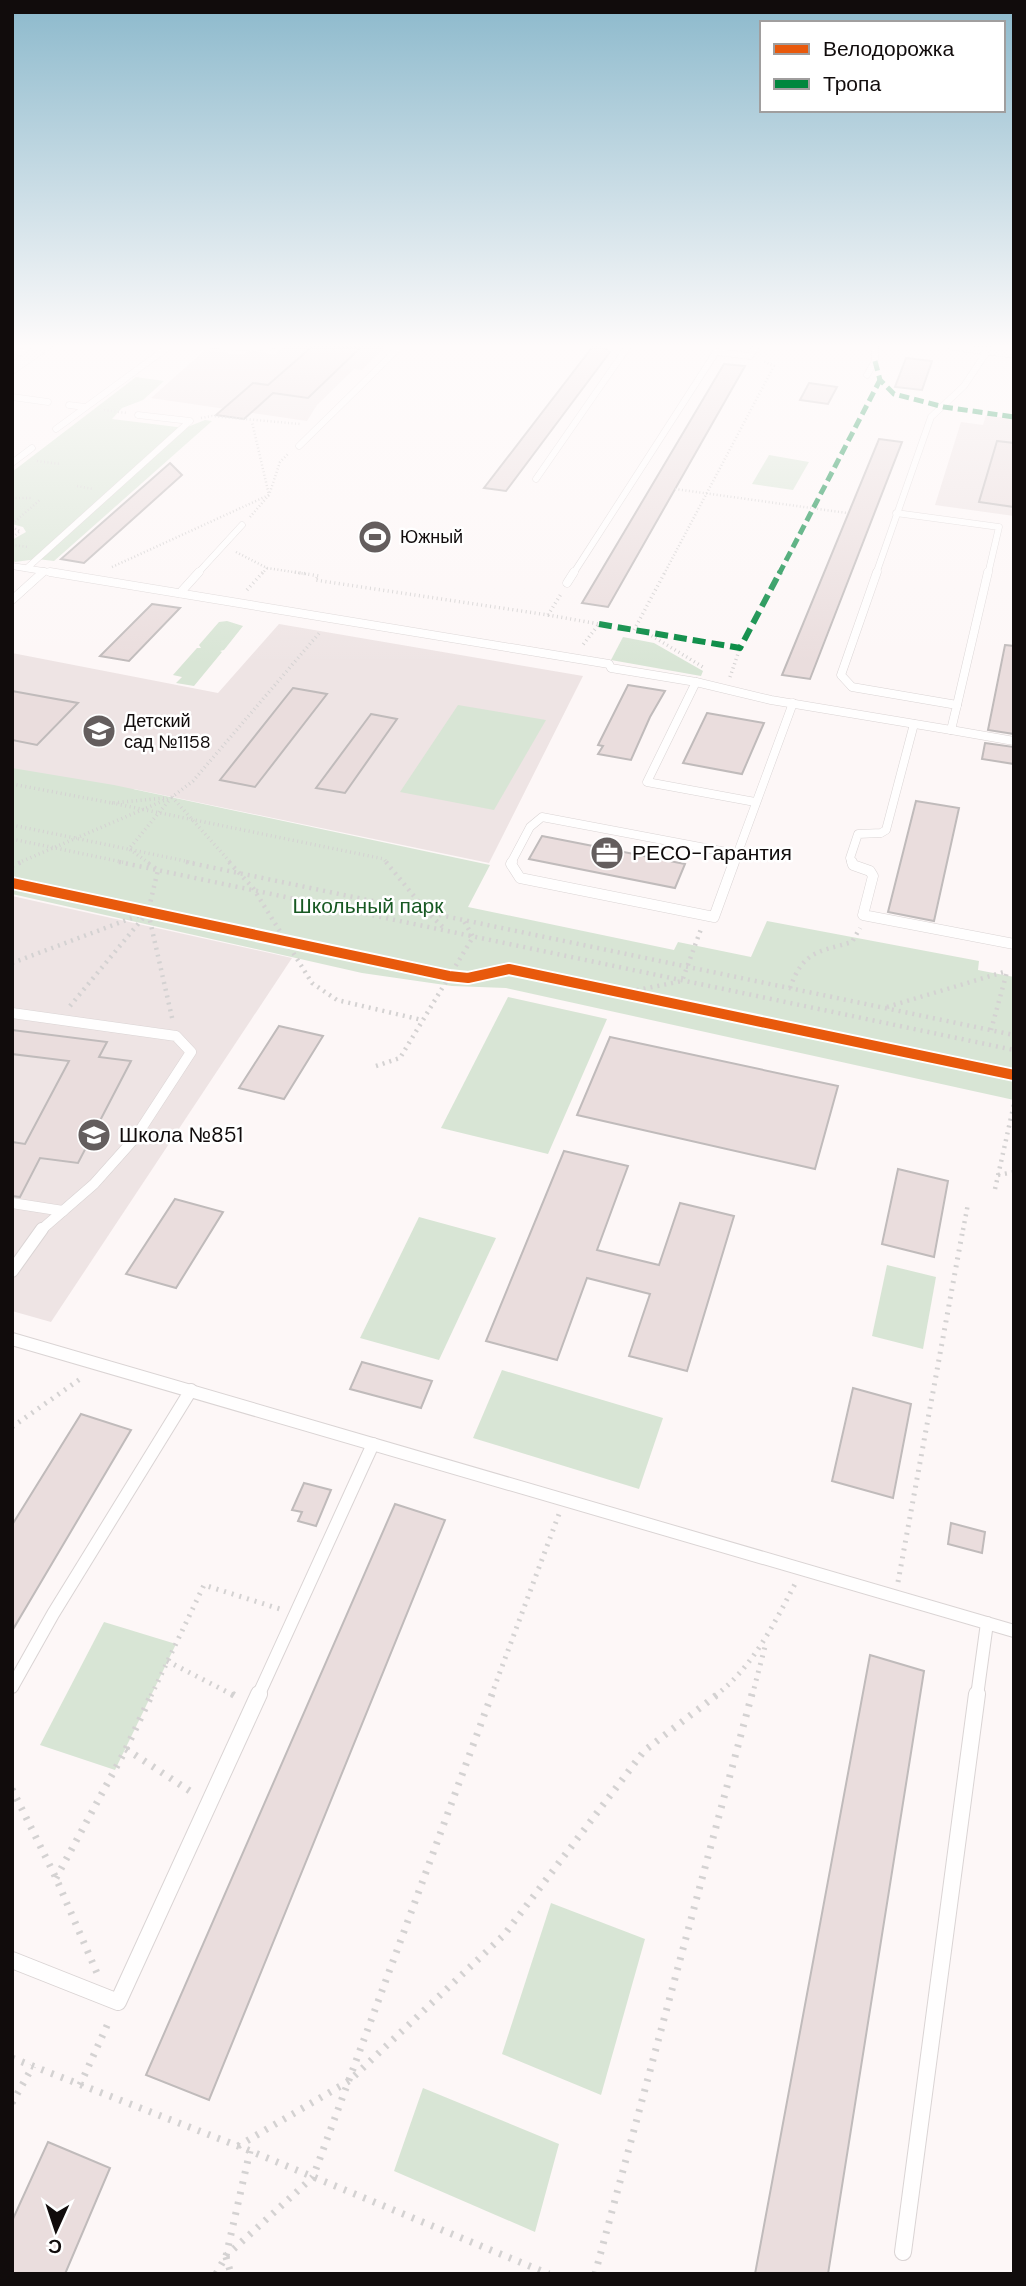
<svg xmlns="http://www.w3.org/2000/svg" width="1026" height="2286" viewBox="0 0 1026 2286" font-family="'DM Sans',sans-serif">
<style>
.built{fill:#eee4e4}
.green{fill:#d8e5d5}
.building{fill:#eadddd;stroke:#c0bbbb;stroke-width:2}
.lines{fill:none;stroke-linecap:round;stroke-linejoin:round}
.lane-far4-casing{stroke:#dad4d4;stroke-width:7}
.lane-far3-casing{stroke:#dad4d4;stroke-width:9}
.lane-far2-casing{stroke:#dad4d4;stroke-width:11}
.lane-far1-casing{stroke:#dad4d4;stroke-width:14}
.lane-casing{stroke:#dad4d4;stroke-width:18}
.secondary-casing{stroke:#dad4d4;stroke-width:1}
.path-far4{stroke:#d4d2d2;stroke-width:2.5;stroke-dasharray:1 2.5;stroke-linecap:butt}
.path-far3{stroke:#d4d2d2;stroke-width:3.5;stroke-dasharray:1 3.5;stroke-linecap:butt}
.path-far2{stroke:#d4d2d2;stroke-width:4.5;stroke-dasharray:2 5;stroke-linecap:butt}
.path-far1{stroke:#d4d2d2;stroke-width:5;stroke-dasharray:2 6;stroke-linecap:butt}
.path{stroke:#d4d2d2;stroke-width:7;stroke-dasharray:2.5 8;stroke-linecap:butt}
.lane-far4{stroke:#fffefe;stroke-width:6}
.lane-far3{stroke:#fffefe;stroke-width:8}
.lane-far2{stroke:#fffefe;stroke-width:10}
.lane-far1{stroke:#fffefe;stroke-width:12}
.lane{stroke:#fffefe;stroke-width:16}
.secondary{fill:#faf7f7;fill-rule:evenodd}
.quiet-far1{stroke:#00873e;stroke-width:5;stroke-dasharray:10 5;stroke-linecap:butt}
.quiet{stroke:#00873e;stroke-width:6;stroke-dasharray:13 6;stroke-linecap:butt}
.cycleway-casing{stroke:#fff;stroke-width:14}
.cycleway{stroke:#e8590c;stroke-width:10}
.labels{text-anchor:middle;stroke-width:5;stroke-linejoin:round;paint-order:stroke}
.far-poi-label{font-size:18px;fill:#110c0c;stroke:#fff;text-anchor:start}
.poi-label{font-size:21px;fill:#110c0c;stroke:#fff;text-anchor:start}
.park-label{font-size:21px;fill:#185923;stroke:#fff}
</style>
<rect width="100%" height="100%" fill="#fdf7f7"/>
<!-- built -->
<g class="built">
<polygon points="286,345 387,345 362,370 354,369 317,405 307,421 151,398 205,350 241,355 248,351 275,354"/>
<polygon points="986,415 1014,419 1014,516 935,505 961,422 983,425"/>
<polygon points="279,624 583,676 489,863 134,789 131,793 12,769 12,653 218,693"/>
<polygon points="12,896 292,958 51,1322 12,1311"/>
</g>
<!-- green -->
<g class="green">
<polygon points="136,377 164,381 143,400 122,408 112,419 185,428 205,420 212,421 54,561 37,559 15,562 12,560 12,540 26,532 23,527 12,524 12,472"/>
<polygon points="769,455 809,462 793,490 752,484"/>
<polygon points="227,621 243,626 224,650 220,651 222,652 194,686 176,683 182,677 173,675 197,648 201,648 199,645 219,622"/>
<polygon points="623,637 654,643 703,671 701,676 611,660"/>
<polygon points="458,705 546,720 494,810 400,792"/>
<polygon points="12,768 114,785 490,865 468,907 674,950 678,942 751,957 767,921 979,961 978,970 1014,977 1014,1100 506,988 452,986 362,973 12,894"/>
<polygon points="508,997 607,1019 548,1154 441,1128"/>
<polygon points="419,1217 496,1238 439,1360 360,1338"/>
<polygon points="887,1265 936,1277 923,1349 872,1336"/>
<polygon points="502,1370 663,1418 639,1489 473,1438"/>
<polygon points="104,1622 176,1644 115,1770 40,1745"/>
<polygon points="551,1903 645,1939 601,2095 502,2054"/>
<polygon points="423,2088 559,2144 535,2232 394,2171"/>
</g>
<!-- building -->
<g class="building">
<polygon points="314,345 360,348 308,398 273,393 244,419 216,415 253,383 268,385"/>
<polygon points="594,345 600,345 610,352 506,491 484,488"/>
<polygon points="906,358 932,361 922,390 895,387"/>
<polygon points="724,364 745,366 608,607 582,603"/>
<polygon points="809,383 837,387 828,404 800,400"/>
<polygon points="879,439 902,442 810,679 782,675"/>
<polygon points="997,441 1014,443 1014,507 979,502"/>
<polygon points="170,463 182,475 84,563 61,559"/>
<polygon points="152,604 180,608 129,661 100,656"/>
<polygon points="1005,645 1014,646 1014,734 988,730"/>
<polygon points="628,685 665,691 650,717 631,760 598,754 603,746 598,745"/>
<polygon points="293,688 327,694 255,787 220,780"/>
<polygon points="12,691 78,703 37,745 12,740"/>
<polygon points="707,713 764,723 742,774 683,763"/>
<polygon points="371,714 397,719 345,793 316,788"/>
<polygon points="985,743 1014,747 1014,764 982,759"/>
<polygon points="916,801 959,808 934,921 888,912"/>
<polygon points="542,836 685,864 675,888 529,859"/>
<polygon points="279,1026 323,1036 284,1099 239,1088"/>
<polygon points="12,1030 107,1042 99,1057 131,1061 78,1163 40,1158 20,1197 12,1196 12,1142 25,1144 69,1061 12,1054"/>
<polygon points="610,1037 838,1086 815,1169 577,1115"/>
<polygon points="564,1151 628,1166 597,1250 659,1265 680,1203 734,1216 687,1371 629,1356 650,1294 587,1278 557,1360 486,1341"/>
<polygon points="898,1169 948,1181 934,1257 882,1244"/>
<polygon points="175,1199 223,1212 176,1288 126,1274"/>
<polygon points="362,1362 432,1381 421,1408 350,1389"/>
<polygon points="853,1388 911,1404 893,1498 832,1481"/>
<polygon points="81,1414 131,1430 12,1631 12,1525"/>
<polygon points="304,1483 331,1490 316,1526 298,1521 302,1512 292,1510"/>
<polygon points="395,1504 445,1520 209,2100 146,2075"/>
<polygon points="951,1523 985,1532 982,1553 948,1544"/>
<polygon points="870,1655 924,1671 828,2274 755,2274"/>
<polygon points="48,2142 110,2168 65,2274 12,2274 12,2221"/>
</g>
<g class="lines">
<defs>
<g id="lane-far4">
<polyline points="212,345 255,348 274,345"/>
<polyline points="12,351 35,354"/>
<polyline points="867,375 875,361 875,345"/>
<polyline points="12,397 48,402"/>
<polyline points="69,405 85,407"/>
<polyline points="56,429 171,345"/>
<polyline points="299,446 402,345"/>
<polyline points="12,463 32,448"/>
<polyline points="536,479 629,345"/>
<polyline points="896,513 999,527 988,574"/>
<polyline points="12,566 61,574"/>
<polyline points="27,568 190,421 138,415"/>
<polyline points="41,574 44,571"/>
<polyline points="197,574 242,525"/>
<polyline points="573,574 716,352 750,356 757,345"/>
<polyline points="876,574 931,417 964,386 988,350"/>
</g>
<g id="lane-far3">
<polyline points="50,572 609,664 611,668 696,682 771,700 951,730"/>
<polyline points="877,572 841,675 852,687 957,705 951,730 1014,741"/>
<polyline points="567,583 574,572"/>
<polyline points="180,593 199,572"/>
<polyline points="12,600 43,572"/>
<polyline points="696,682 647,782 755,802"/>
<polyline points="957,705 988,572"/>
<polyline points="511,863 530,827 542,817 737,854"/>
<polyline points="734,863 793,703"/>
<polyline points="852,863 850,858 858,834 881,833 886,830 914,724"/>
</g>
<g id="lane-far2">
<polyline points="512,862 511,864 520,878 714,917 734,862"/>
<polyline points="852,862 853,865 870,871 873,876 863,915 1014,944"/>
<polyline points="12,1013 176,1036 191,1052 135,1138 94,1184 41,1230"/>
<polyline points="12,1203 63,1211"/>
</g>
<g id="lane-far1">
<polyline points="12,1271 42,1229"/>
<polyline points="12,1339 1014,1631"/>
<polyline points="12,1687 53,1614 191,1390"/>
<polyline points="258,1696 373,1444"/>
<polyline points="977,1696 987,1623"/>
</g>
<g id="lane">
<polyline points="12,1960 118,2002 259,1694"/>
<polyline points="903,2252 977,1694"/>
</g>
<g id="secondary">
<polygon points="36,345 55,345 12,375 12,362"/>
<polygon points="944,345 1014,348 1014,358 952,350"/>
</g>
</defs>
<!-- lane-far4 casing -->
<use href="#lane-far4" class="lane-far4-casing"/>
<!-- lane-far3 casing -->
<use href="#lane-far3" class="lane-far3-casing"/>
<!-- lane-far2 casing -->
<use href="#lane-far2" class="lane-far2-casing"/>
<!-- lane-far1 casing -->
<use href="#lane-far1" class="lane-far1-casing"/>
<!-- lane casing -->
<use href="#lane" class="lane-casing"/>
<!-- secondary casing -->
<use href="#secondary" class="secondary-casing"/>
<!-- path-far4 -->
<g class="path-far4">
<polyline points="104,410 127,413"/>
<polyline points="201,418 212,416 300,424"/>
<polyline points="37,461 60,464"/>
<polyline points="77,486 93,489"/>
<polyline points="675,489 847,513"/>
<polyline points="12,498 31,498"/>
<polyline points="250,517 269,495 280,462 288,454"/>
<polyline points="12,524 41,499"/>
<polyline points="12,527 20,531 12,538"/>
<polyline points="12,545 29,547"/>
<polyline points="236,552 267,568 262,574"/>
<polyline points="112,567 269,495 252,422"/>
<polyline points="267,568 306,574"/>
<polyline points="664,574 774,366 763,361"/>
</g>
<!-- path-far3 -->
<g class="path-far3">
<polyline points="295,572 319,576 315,580 548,615 561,594"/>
<polyline points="247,590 263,572"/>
<polyline points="548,615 599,624 582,646"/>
<polyline points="634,630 665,572"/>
<polyline points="644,631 703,667"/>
<polyline points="730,677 740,648"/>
<polyline points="12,784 112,803 165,798"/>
<polyline points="172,797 231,863"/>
<polyline points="112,803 384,859 387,863"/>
<polyline points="12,825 195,863"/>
<polyline points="12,839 127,863"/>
<polyline points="18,863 172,797 193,781 321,631"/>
<polyline points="149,863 129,849 171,798"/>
</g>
<!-- path-far2 -->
<g class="path-far2">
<polyline points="119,862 1014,1050"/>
<polyline points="186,862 1014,1035"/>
<polyline points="229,862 253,888 312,983 337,1000 422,1020"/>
<polyline points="386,862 427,912 445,929"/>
<polyline points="12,866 22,862"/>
<polyline points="12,963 148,912 173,1022"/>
<path d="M790 988C803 951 818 952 852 942L860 928"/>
<polyline points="623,993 682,981 701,929"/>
<polyline points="70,1006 148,912 158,870 146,862"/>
<polyline points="887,1007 1007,971"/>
<polyline points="991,1030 1007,972"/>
<polyline points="376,1066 400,1058 473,937 464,921"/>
<polyline points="998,1175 1014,1172"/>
<polyline points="995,1189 1014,1104"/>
<polyline points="963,1230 968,1204"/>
</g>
<!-- path-far1 -->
<g class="path-far1">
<polyline points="12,1427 83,1377"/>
<polyline points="898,1582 963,1229"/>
<polyline points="167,1661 235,1696"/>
<polyline points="151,1696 204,1585 280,1609"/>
<polyline points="491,1696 559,1514"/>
<path d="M715 1696C753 1667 774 1624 796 1582"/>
<polyline points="752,1696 766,1643"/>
</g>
<!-- path -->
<g class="path">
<polyline points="232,1694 237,1697"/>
<polyline points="126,1749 193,1793"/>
<polyline points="12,1789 56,1878 97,1973"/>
<polyline points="56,1878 126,1749 152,1694"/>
<polyline points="12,2058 238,2146 549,2274"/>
<polyline points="80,2085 110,2019"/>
<polyline points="12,2103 33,2066"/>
<polyline points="238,2146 349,2081 504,1935 644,1751 718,1694"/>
<polyline points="226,2256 313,2177 492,1694"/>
<polyline points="226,2257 231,2274"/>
<polyline points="216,2274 226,2256 250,2151"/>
<polyline points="595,2274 752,1694"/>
</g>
<!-- lane-far4 -->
<use href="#lane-far4" class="lane-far4"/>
<!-- lane-far3 -->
<use href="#lane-far3" class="lane-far3"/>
<!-- lane-far2 -->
<use href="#lane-far2" class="lane-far2"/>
<!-- lane-far1 -->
<use href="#lane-far1" class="lane-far1"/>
<!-- lane -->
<use href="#lane" class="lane"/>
<!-- secondary -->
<use href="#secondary" class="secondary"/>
<!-- quiet-far1 -->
<g class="quiet-far1">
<polyline points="875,361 880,380 894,394 944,407 1014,417"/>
<polyline points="779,574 880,380"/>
</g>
<!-- quiet -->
<polyline class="quiet" points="599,624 740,648 780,572"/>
<defs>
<polyline id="cycleway" points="12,883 449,976 468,978 509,969 1014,1075"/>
</defs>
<!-- cycleway casing -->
<use href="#cycleway" class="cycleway-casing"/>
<!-- cycleway -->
<use href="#cycleway" class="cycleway"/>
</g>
<!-- sky -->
<linearGradient id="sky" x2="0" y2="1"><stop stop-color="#8cb9cc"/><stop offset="0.52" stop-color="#fefbfb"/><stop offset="1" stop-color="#fefbfb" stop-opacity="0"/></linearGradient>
<rect width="1026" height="665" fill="url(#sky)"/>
<!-- icons -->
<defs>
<symbol id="stadium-disc" viewBox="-11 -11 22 22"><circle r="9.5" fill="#645e5e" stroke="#fff"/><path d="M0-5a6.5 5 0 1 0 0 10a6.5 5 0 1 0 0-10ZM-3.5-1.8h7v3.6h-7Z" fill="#fff"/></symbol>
<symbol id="school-disc" viewBox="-11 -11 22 22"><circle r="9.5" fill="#645e5e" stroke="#fff"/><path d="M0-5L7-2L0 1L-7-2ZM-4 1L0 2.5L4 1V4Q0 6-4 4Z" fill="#fff"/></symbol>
<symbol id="office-disc" viewBox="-11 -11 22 22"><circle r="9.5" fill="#645e5e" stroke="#fff"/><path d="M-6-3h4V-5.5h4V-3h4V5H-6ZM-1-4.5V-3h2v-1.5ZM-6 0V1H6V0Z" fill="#fff"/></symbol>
</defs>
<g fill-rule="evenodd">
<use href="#stadium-disc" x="356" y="518" width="38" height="38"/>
<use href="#school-disc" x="80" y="712" width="38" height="38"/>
<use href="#office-disc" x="588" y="834" width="38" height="38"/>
<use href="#school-disc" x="75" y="1116" width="38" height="38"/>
</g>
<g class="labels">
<!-- far-poi labels -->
<g class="far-poi-label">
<text x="400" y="543">Южный</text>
<text x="124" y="727">Детский<tspan x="124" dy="21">сад №1158</tspan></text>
</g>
<!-- poi labels -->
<g class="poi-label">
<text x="632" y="860">РЕСО-Гарантия</text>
<text x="119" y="1142">Школа №851</text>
</g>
<!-- park labels -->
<g class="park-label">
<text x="368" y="913">Школьный парк</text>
</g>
</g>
<!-- border -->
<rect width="1026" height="2286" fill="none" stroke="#110c0c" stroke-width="28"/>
<!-- legend -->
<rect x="760" y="21" width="245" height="91" fill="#ffffff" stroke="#a09e9e" stroke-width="2"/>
<rect x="774" y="44" width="35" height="10" fill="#e8590c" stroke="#a09e9e" stroke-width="2"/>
<text x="823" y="56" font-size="21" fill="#110c0c">Велодорожка</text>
<rect x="774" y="79" width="35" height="10" fill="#00873e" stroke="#a09e9e" stroke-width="2"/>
<text x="823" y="91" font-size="21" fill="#110c0c">Тропа</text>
<!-- north arrow -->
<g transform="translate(56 2230) rotate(183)" stroke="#ffffff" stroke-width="5" paint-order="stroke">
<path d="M0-5L12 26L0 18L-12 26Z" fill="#110c0c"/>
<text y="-10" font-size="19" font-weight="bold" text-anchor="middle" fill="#110c0c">С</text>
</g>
</svg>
